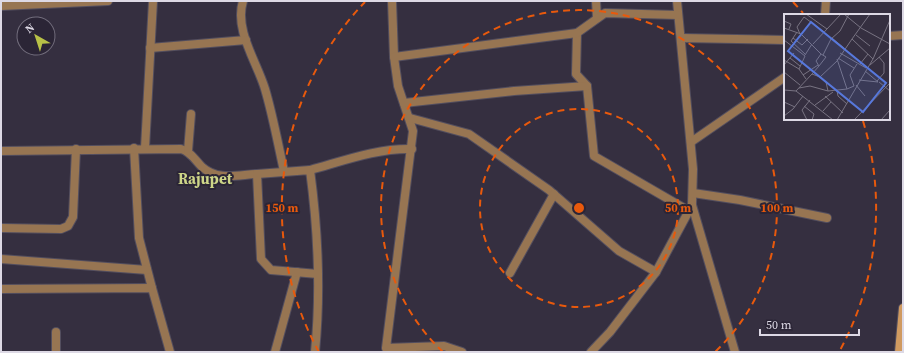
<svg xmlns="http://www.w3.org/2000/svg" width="904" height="353" viewBox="0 0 904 353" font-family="'Source Serif 4',serif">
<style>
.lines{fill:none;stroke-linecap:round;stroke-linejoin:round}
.street-casing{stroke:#534e5e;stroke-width:10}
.secondary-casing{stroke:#534e5e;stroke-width:10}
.street{stroke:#977552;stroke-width:8}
.secondary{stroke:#d09a60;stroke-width:8}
.ring{fill:none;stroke:#e8590c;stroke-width:2;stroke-dasharray:7 5}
.labels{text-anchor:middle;stroke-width:4;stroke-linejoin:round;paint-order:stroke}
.district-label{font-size:15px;font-weight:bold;fill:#ced688;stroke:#2b2536}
.inset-road{fill:none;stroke:#787382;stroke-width:1}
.view{fill:#5778dc;fill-opacity:0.15;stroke:#5778dc;stroke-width:2}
.inset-edge{fill:none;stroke:#ddd9e5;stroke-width:2}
.centre{fill:#e8590c;stroke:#2b2536;stroke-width:2}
.ring-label{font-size:12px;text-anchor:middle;font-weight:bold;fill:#e8590c;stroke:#2b2536;stroke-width:4;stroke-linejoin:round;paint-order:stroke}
</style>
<rect width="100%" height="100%" fill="#352f40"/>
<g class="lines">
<defs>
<g id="street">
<path d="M243 1C234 30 257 62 265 89 273 116 278 144 284 171"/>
<polyline points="392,1 394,57 398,86 413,131 386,348 444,346 462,352"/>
<polyline points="596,1 597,18"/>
<polyline points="677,1 693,169 692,205 735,352"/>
<polyline points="1,6 108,1"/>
<polyline points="825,15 826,1"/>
<polyline points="577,33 576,74 587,86 594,156 689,211"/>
<polyline points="889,36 903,35"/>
<polyline points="681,38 785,40"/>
<polyline points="150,48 246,40"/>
<polyline points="394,57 577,33 605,13 678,15"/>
<polyline points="404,103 514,91 587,86"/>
<polyline points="410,118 469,134 549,190 619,251 656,272 692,205"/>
<polyline points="691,142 785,77"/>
<polyline points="134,148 139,238 152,288"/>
<polyline points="145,148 153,1"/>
<path d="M1 151 181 149C191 152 195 160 202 167 218 181 237 175 257 174"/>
<polyline points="188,151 191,114"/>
<path d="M310 170C343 161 377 148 412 149"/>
<polyline points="693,193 740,200 827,218"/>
<polyline points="1,228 61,229 68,226 73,217 76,149"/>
<polyline points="1,259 147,270"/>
<polyline points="510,273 554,194"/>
<polyline points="1,289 152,288 170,352"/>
<polyline points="56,352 56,332"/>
<polyline points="275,352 297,272"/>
<path d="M315 352C321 291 318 230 310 170L257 174 261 259 271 270 318 274"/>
<polyline points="591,352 610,332 656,272"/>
</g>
<polyline id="secondary" points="899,352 903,308"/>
</defs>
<!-- street casing -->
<use href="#street" class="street-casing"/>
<!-- secondary casing -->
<use href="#secondary" class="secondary-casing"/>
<!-- street -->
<use href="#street" class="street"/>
<!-- secondary -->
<use href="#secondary" class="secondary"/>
</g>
<!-- distance rings -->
<g class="ring">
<circle cx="579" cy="208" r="99"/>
<path d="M443 352A198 198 0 1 1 715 352"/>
<path d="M319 352A297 297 0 0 1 365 2M793 2A297 297 0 0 1 803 13M863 121A297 297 0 0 1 839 352"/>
</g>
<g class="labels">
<!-- district labels -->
<g class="district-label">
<text x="205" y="184">Rajupet</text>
</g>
</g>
<!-- overview -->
<g transform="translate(784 14)">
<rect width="106" height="106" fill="#352f40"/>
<path class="inset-road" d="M22 0 43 15M60 0 77 14 106 30M86 0 68 25 89 45M0 7 7 10 5 15M0 14 17 20 37 40M13 18 7 27 21 40M16 20 13 13 20 3 40 18M72 21 86 32M9 24 18 31 24 25M48 24 60 34M0 26 21 42 15 55 22 65M29 30 57 0M56 39 82 54M21 41 28 30M39 41 47 25 56 17 65 0M6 44 16 52M54 44 70 54M53 45 63 75 70 72M0 46 15 55M76 50 84 40M0 51 10 39M86 51 106 34M0 58 16 71M28 60 35 52 42 43 37 40 32 47 35 52M19 61 34 51M75 66 94 68 81 57M93 67 100 59V49L95 43M95 68 106 77M72 71 81 82M70 72 66 61 73 50M15 74 26 72 44 77 42 68 36 63 53 47 68 25M0 76 12 77 49 106M12 77 28 60 36 63M44 77 63 75M53 77 54 82 63 90M41 82 59 99M0 88 11 93M31 91 49 78M20 92 30 100 28 106M39 97 47 88M0 102 9 95 19 82M23 106 18 96 26 86M53 106 89 45 106 6M70 106 106 69M97 106 106 96"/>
<path class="view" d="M27 8 102 69 79 98 4 37Z"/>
<rect width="106" height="106" class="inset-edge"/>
</g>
<circle cx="579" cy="208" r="6" class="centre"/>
<g class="ring-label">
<text x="678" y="212">50 m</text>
<text x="777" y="212">100 m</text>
<text x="282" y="212">150 m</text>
</g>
<!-- border -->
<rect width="904" height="353" fill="none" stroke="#ddd9e5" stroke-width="4"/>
<!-- north arrow -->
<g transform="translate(36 36) rotate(321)"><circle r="19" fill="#2b2536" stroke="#726d7c"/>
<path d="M0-3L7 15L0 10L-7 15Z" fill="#b8c147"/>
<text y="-6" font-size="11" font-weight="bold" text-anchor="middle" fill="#ddd9e5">N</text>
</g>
<!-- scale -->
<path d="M760 329v6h99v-6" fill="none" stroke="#ddd9e5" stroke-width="2"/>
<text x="766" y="329" font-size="12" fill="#ddd9e5" stroke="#2b2536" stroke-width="3" paint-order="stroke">50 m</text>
</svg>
